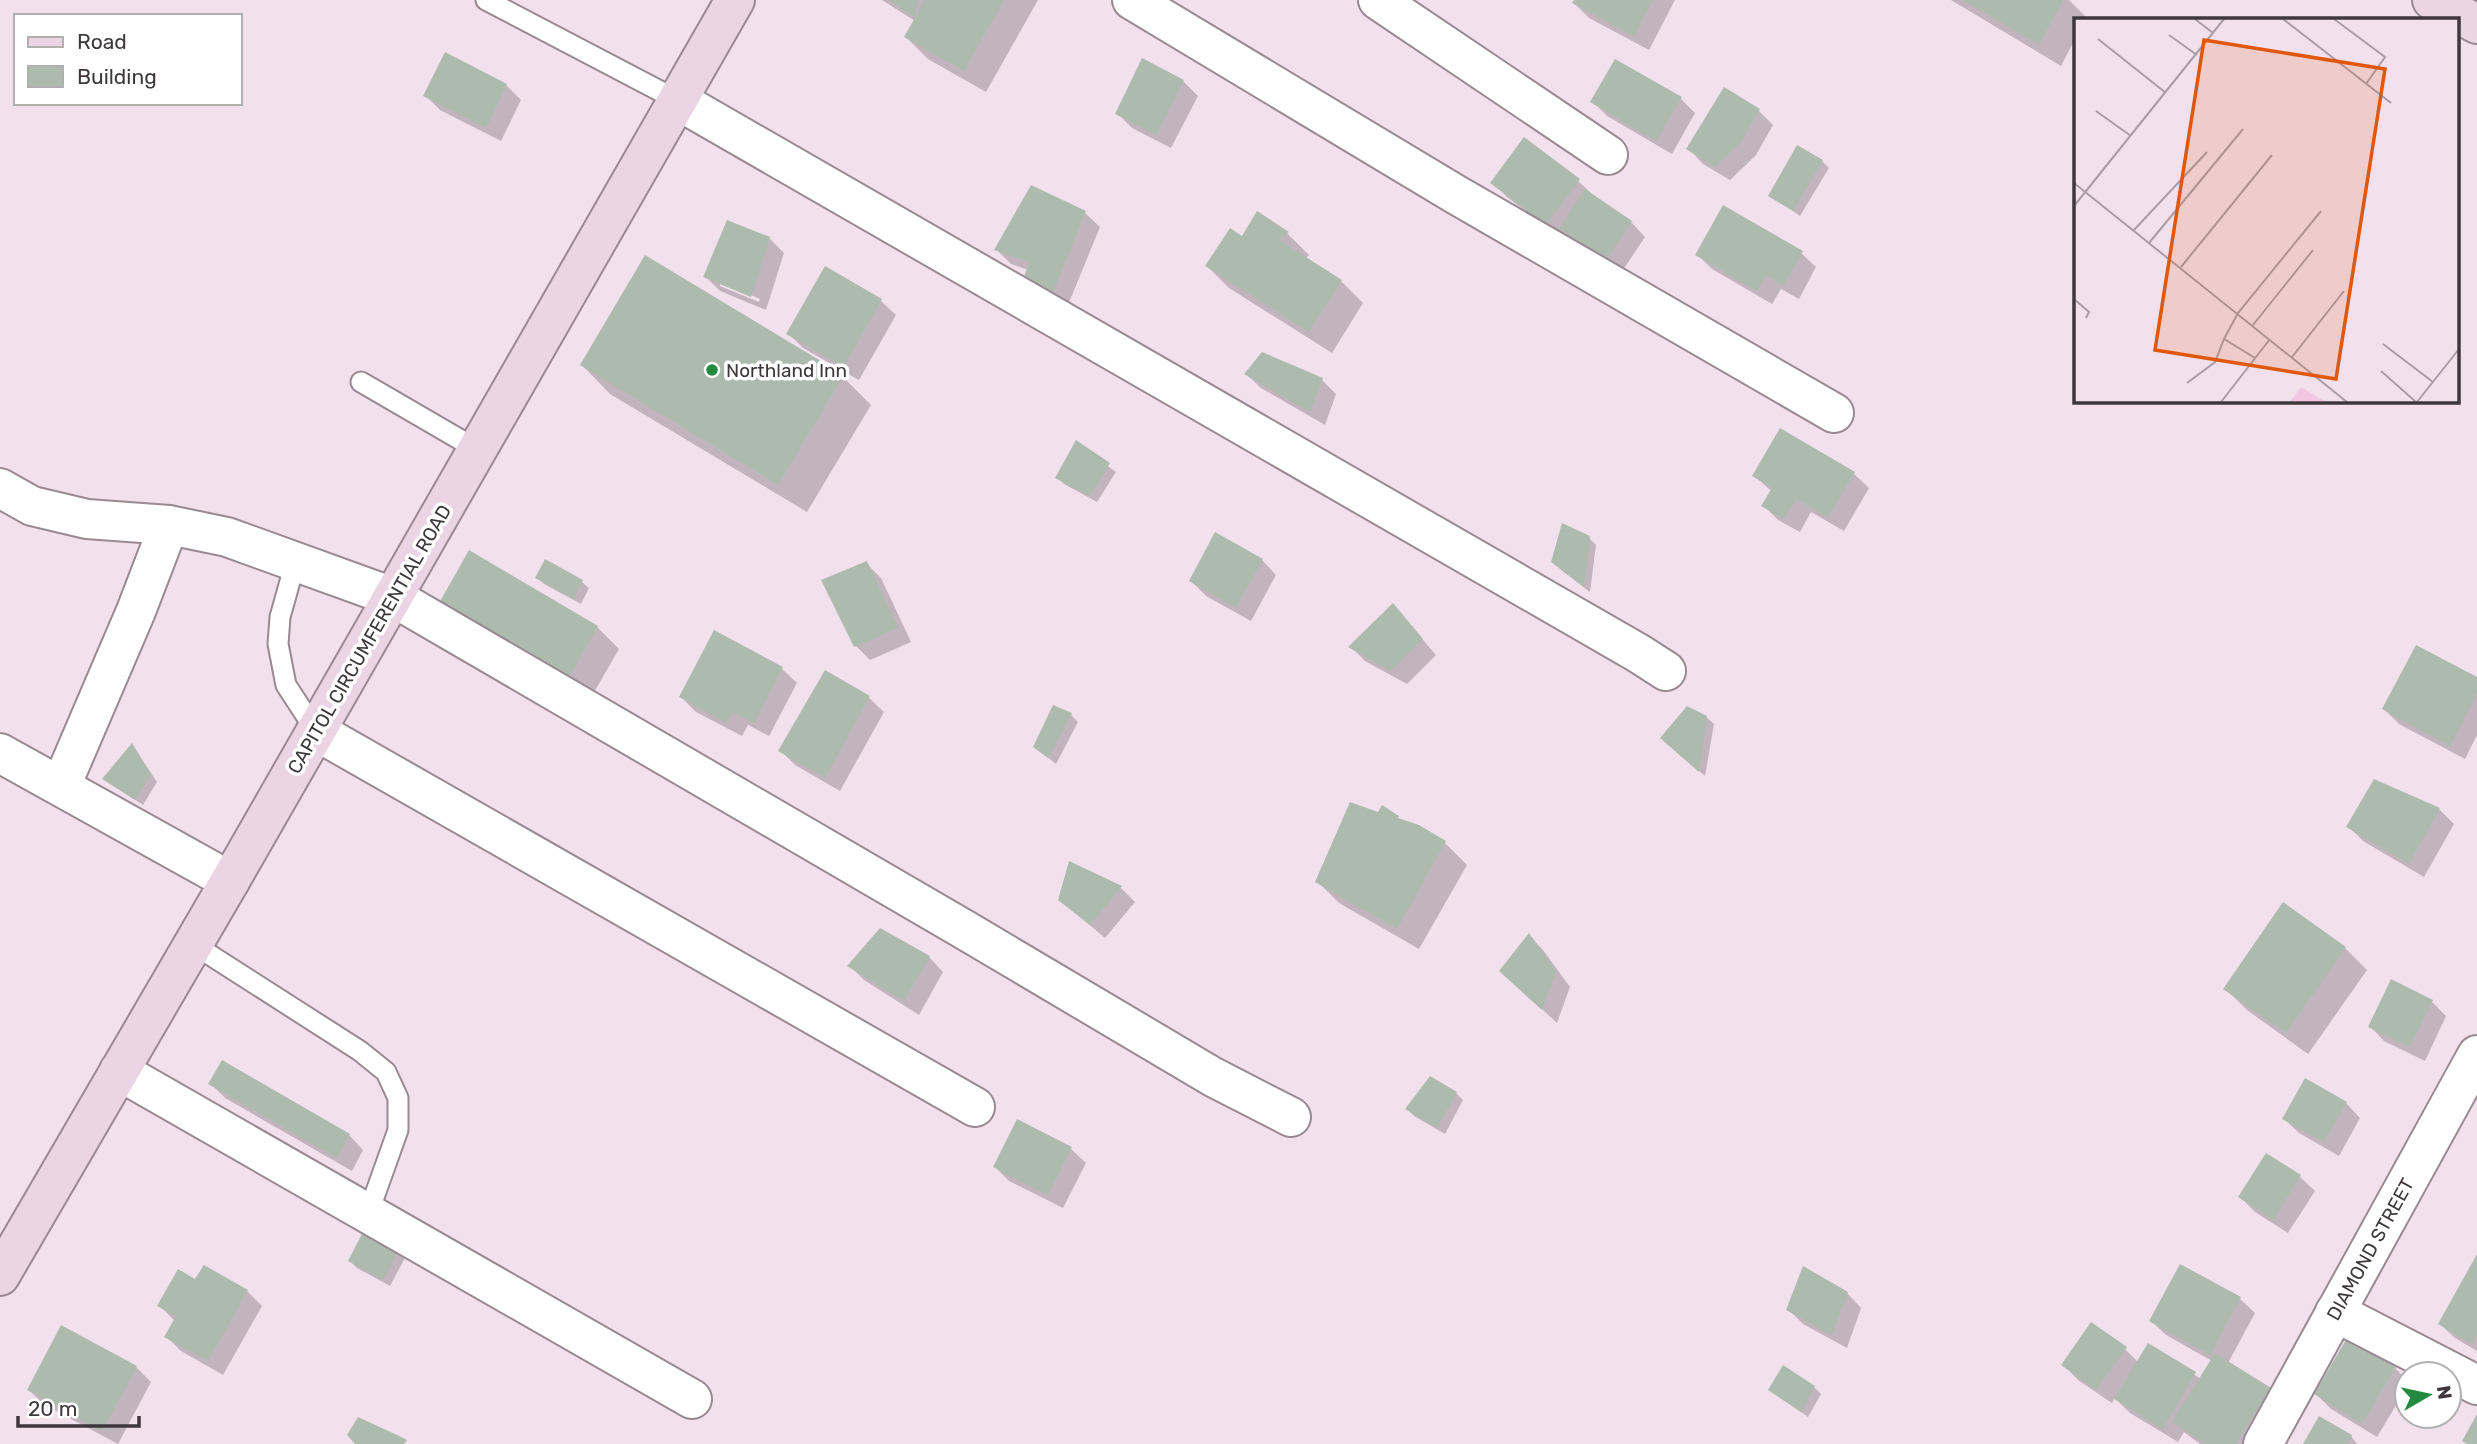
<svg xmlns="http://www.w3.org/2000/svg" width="2477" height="1444" viewBox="0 0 2477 1444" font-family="Rubik,sans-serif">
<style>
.shadow{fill:#0003;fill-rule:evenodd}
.building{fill:#adbbaf}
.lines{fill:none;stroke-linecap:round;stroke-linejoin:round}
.lane-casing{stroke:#998993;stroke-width:23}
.street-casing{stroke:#998993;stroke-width:42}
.secondary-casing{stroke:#998993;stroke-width:42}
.lane{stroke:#fff;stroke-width:19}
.street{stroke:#fff;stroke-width:38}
.secondary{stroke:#ebd5e4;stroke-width:38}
.poi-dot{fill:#248a40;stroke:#fff;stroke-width:2.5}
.labels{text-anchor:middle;stroke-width:7;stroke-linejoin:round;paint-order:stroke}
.poi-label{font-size:19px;fill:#3e383c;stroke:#fff;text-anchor:start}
.street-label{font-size:19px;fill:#3e383c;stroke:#fff}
.inset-road{fill:none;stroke:#aa9da6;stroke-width:2}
.view{fill:#e0570e;fill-opacity:0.15;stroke:#e0570e;stroke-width:3.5}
.inset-edge{fill:none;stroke:#3e383c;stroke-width:3.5}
</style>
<rect width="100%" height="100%" fill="#f2e1ec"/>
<!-- shadow -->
<g class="shadow">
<polygon points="882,0 1038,0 986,92 928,59 906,37 915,21"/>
<polygon points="1576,0 1675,0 1649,50 1589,18 1574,3"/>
<polygon points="1951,0 2069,0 2087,18 2076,19 2076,37 2061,66"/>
<polygon points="1183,81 1198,96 1171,148 1132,128 1117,113"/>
<polygon points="506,85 521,100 501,141 440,110 425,95"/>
<polygon points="1681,99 1695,113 1672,154 1607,116 1592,101"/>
<polygon points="1759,111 1773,125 1756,155 1730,180 1703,164 1689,149"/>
<polygon points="1822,161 1829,168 1800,216 1770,195"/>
<polygon points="1578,181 1593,195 1631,222 1645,237 1621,273 1576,243 1565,233 1561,238 1507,197 1493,182"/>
<polygon points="1085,213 1100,227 1068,305 1040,291 1026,276 1028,270 1011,264 996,249"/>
<polygon points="1257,214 1288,234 1309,255 1305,259 1341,281 1363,303 1332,353 1229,288 1207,266 1242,238"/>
<path d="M769 238 784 253 766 310 720 291 705 276ZM720 282 760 299 759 302 720 286Z"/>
<polygon points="1801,253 1816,267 1799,299 1781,289 1772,304 1712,269 1697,254"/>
<polygon points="825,269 881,301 896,315 859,380 803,348 789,334"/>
<polygon points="582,365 843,377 871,405 807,512 610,394"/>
<polygon points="1246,374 1322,380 1336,394 1325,425 1261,388"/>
<polygon points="1781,430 1854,474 1869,488 1844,531 1811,512 1800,532 1778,520 1763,505 1772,492 1755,476"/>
<polygon points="1077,443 1116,472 1097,502 1064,484 1057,477"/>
<polygon points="1589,538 1596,545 1590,592 1560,569"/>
<polygon points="1262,560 1276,575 1251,621 1206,596 1191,581"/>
<polygon points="545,562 582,582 589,588 581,604 544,584 537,577"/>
<polygon points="866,563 881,578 911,642 870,660 856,646"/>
<polygon points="1393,605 1436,655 1407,684 1365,661 1351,647"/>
<polygon points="462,626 597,627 619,649 589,701"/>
<polygon points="715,632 782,669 797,683 769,736 748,725 742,736 696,712 681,697"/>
<polygon points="825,672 869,698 884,712 840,791 795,765 781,751"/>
<polygon points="2477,679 2477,735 2465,759 2399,724 2384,709"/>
<polygon points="1071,715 1078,722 1056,764 1035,747"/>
<polygon points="1706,717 1714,724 1705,776 1669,745"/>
<polygon points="132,745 157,782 143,805 104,779"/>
<polygon points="1383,808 1404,822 1418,827 1445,843 1467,865 1419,949 1339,903 1317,881"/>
<polygon points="2439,809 2454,824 2424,877 2363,841 2348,826"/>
<polygon points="1120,887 1135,902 1105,938 1060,900"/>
<polygon points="1529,935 1543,950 1570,987 1557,1023 1516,985"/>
<polygon points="2345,948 2367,970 2308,1054 2247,1010 2225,988"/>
<polygon points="929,957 943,972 919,1015 864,980 849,965"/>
<polygon points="2432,1002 2446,1016 2425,1061 2384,1041 2370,1026"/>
<polygon points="210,1083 349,1135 363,1150 352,1171 225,1098"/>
<polygon points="1456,1093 1463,1100 1445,1134 1414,1116 1407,1109"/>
<polygon points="2346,1103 2360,1118 2339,1156 2299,1133 2284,1119"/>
<polygon points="1018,1121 1071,1149 1086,1163 1063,1208 1009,1181 995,1167"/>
<polygon points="2267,1155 2300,1177 2315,1191 2288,1233 2255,1212 2240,1197"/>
<polygon points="400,1247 407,1254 390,1286 357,1268 350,1261"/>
<polygon points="2477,1258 2477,1351 2455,1338 2440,1324"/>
<polygon points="196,1282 247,1291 262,1306 223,1375 181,1351 167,1337 175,1321 160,1306"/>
<polygon points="1847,1293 1861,1308 1847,1348 1803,1324 1788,1309"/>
<polygon points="2240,1299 2255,1313 2228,1363 2270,1390 2285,1404 2259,1444 2200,1444 2184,1432 2178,1442 2130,1413 2115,1398 2112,1403 2078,1380 2064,1365 2125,1349 2138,1362 2149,1345 2201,1379 2212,1361 2166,1335 2151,1321"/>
<polygon points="136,1367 151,1382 118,1444 43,1404 29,1390"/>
<polygon points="2395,1368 2407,1380 2407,1387 2377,1437 2331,1409 2316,1394"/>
<polygon points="1814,1387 1821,1394 1808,1417 1770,1390"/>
<polygon points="2351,1436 2357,1444 2305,1444"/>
</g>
<!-- building -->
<g class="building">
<polygon points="888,0 918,0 915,17"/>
<polygon points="925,0 1004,0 964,71 904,37"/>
<polygon points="1574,0 1653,0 1634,36 1572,3"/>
<polygon points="1963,0 2063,0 2039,45"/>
<polygon points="445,52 507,84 486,128 423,96"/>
<polygon points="1142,58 1184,80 1156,135 1115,114"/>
<polygon points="1615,59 1682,97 1656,141 1590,102"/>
<polygon points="1724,87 1760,109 1742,141 1715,167 1686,149"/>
<polygon points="1524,137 1580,179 1546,225 1490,183"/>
<polygon points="1797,145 1823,160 1793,211 1768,196"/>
<polygon points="1031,185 1086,211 1053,292 1024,277 1029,262 994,250"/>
<polygon points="1585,189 1632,221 1606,260 1559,229"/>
<polygon points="1723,205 1803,251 1783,286 1766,275 1757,291 1695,255"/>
<polygon points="1257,211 1289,232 1279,240 1342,280 1309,332 1205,266 1230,228 1242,236"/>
<polygon points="727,220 770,237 751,297 703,277"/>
<polygon points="645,255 844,375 778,485 580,365"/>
<polygon points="825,266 882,299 844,367 786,334"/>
<polygon points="1262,352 1323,378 1310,412 1244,374"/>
<polygon points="1780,428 1855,472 1828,517 1796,499 1784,519 1761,506 1772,488 1752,476"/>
<polygon points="1076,440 1110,463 1090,496 1055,478"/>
<polygon points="1562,523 1590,536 1584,587 1551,562"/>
<polygon points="1215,532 1263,559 1236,608 1189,581"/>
<polygon points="469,550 598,626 567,681 438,605"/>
<polygon points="545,559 583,580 573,599 535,578"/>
<polygon points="867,561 898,628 854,647 821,580"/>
<polygon points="1393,603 1423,639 1391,671 1348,647"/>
<polygon points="714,630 783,667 754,723 733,712 727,723 679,697"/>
<polygon points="2416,645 2477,677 2477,693 2450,746 2382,709"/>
<polygon points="825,670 870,696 825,778 778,751"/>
<polygon points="1053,705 1072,713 1048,758 1033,747"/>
<polygon points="1687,706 1707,716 1699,772 1660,738"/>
<polygon points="132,743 151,774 135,800 102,779"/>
<polygon points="2374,779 2440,808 2409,864 2346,827"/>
<polygon points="1350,802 1378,812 1382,805 1399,816 1398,818 1419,825 1446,841 1397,929 1315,882"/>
<polygon points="1069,861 1122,886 1090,925 1058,900"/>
<polygon points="2283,902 2346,947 2286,1033 2223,989"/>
<polygon points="880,928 930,956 904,1001 847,966"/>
<polygon points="1529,933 1556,971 1542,1010 1499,971"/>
<polygon points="2391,979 2433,1000 2410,1047 2368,1027"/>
<polygon points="222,1060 350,1134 337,1158 208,1084"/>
<polygon points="1430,1076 1457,1092 1437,1128 1405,1109"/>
<polygon points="2305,1078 2347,1102 2324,1142 2282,1119"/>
<polygon points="1017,1119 1072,1147 1048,1195 993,1167"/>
<polygon points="2266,1153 2301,1175 2273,1220 2238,1197"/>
<polygon points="366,1226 401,1245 383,1280 348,1261"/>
<polygon points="2477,1254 2477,1335 2472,1344 2438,1324"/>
<polygon points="2180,1264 2241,1297 2210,1355 2149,1321"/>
<polygon points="204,1265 248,1290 208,1361 164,1337 176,1316 157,1306 178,1269 195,1279"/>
<polygon points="1803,1266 1848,1292 1832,1335 1786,1310"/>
<polygon points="2091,1322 2127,1347 2096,1390 2061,1365"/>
<polygon points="61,1325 137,1366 102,1431 27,1390"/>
<polygon points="2347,1338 2396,1367 2362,1424 2314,1394"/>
<polygon points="2148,1343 2196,1372 2163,1429 2114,1399"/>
<polygon points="2215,1353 2271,1388 2236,1444 2206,1444 2172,1422"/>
<polygon points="1783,1365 1815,1386 1801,1412 1768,1390"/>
<polygon points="2477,1414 2477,1444 2467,1444 2462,1441"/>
<polygon points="2319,1416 2352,1435 2347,1444 2303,1444"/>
<polygon points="358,1417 397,1435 407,1440 404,1444 355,1444 347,1435"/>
</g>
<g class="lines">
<defs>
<g id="lane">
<polyline points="486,0 679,101"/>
<polyline points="361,382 478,450"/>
<polyline points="296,560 280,617 278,644 286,685 316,731"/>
<polyline points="193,944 360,1051 386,1072 398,1098 398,1130 368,1214"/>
</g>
<g id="street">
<polyline points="1132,0 1455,194 1834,413"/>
<polyline points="1378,0 1608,155"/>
<polyline points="679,101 1638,653 1666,671"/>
<polyline points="0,488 32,506 87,519 169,525 136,611 61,786"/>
<polyline points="169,525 227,537 393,597 965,930 1213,1077 1291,1117"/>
<polyline points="316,731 975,1107"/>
<polyline points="0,753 230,881"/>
<polyline points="119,1071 692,1399"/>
<polyline points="2335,1312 2477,1385"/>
<polyline points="2263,1444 2477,1055"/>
</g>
<g id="secondary">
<polyline points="2432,0 2477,24"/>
<polyline points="0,1276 230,881 735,0"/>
</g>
</defs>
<!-- lane casing -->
<use href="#lane" class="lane-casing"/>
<!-- street casing -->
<use href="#street" class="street-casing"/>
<!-- secondary casing -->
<use href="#secondary" class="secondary-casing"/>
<!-- lane -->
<use href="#lane" class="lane"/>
<!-- street -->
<use href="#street" class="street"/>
<!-- secondary -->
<use href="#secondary" class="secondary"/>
</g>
<!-- markers -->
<circle class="poi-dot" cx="712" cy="370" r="7"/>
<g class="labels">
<!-- poi labels -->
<g class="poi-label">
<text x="726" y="377">Northland Inn</text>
</g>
<!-- street labels -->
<g class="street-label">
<text transform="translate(369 639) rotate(-60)" y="7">CAPITOL CIRCUMFERENTIAL ROAD</text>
<text transform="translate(2370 1249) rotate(-61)" y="7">DIAMOND STREET</text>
</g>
</g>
<!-- overview -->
<g transform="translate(2074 18)">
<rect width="385" height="385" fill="#f2e1ec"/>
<path d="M227 369 252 384H216Z" fill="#f1c7e2"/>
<path class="inset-road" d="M121 1 139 15M209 1 317 85M260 1 311 39 292 66M95 17 123 37M24 21 92 75M22 93 57 118M0 165 273 384M0 188 150 1M60 212 133 134M75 225 169 111M107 249 198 137M0 281 15 294 12 300M179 307 239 232M150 321 164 295 247 193M309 326 359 364M218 339 270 273M307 353 342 384M113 365 141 344 150 321 181 340M147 384 196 321M343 384 385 331"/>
<path class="view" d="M130 22 311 51 262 361 81 332Z"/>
<rect width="385" height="385" class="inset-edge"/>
</g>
<!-- legend -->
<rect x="14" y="14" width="228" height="91" fill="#ffffff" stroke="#b2afb1" stroke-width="2"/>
<rect x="28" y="37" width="35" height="10" fill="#ebd5e4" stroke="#b2afb1" stroke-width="2"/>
<text x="77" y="49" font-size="21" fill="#3e383c">Road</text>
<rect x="28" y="66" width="35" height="21" fill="#adbbaf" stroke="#b2afb1" stroke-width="2"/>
<text x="77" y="84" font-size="21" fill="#3e383c">Building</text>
<!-- north arrow -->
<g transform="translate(2428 1395) rotate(81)"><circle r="33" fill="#ffffff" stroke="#b2afb1" stroke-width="2"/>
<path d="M0-5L12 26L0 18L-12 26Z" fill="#248a40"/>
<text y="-10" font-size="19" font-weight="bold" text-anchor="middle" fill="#3e383c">N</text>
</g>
<!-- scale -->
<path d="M18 1416v10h121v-10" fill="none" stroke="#3e383c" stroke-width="3.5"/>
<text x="28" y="1416" font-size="21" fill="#3e383c" stroke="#ffffff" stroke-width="5" paint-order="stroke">20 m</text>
</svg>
